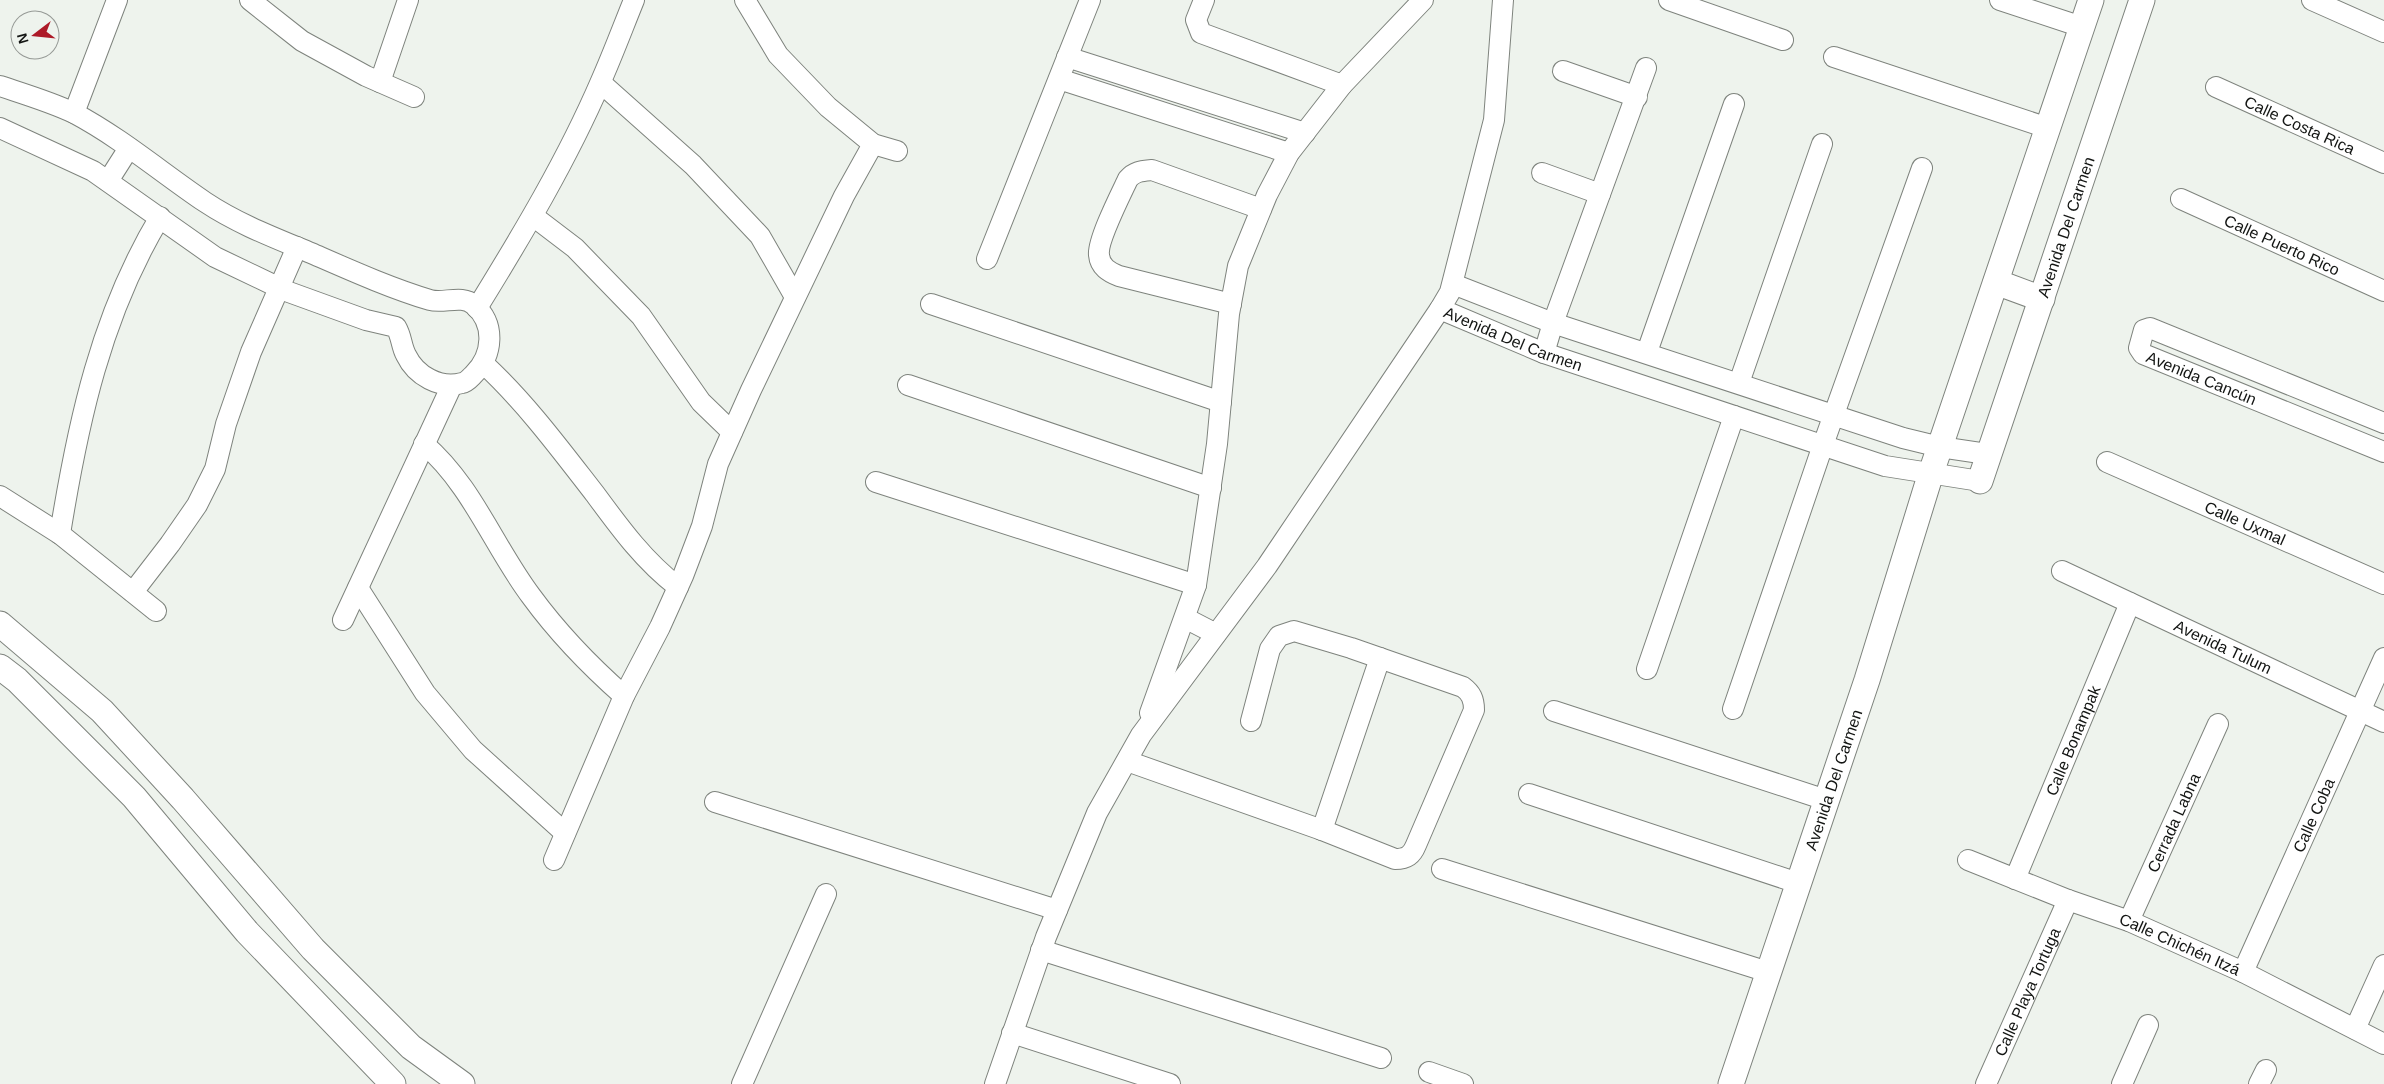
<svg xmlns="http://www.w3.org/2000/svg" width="2384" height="1084" viewBox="0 0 2384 1084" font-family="Arial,sans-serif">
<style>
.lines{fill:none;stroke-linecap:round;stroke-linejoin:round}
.minor-casing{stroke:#7e837d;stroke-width:22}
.major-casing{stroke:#7e837d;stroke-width:27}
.minor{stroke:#fff;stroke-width:20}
.major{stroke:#fff;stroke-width:25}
.labels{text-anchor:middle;stroke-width:5;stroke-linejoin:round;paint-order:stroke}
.street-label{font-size:16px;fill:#131513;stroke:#eef3ed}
</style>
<rect width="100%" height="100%" fill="#eef3ed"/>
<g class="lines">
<defs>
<g id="minor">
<polyline points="250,0 302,41 366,76 414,97"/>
<polyline points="745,0 778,55 828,107 873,144 897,151"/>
<polyline points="1204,0 1196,20 1201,33 1342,85"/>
<polyline points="1669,0 1783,40"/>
<polyline points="2000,0 2082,27"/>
<polyline points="2312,0 2384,32"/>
<polyline points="1067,57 1305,133"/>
<polyline points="1834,57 2048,128"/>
<polyline points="1563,71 1637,97"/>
<polyline points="1059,79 1289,153"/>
<polyline points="380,82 408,0"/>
<polyline points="601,83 693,165 760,236 795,297"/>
<path d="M0 86C24 94 51 102 74 113 121 138 162 173 205 202 238 224 275 238 311 253 350 270 390 288 430 300 444 304 462 294 474 305 496 324 493 355 474 374 470 378 467 382 462 383 440 389 416 376 406 355 401 346 402 337 396 327L366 320 286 291 215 257 93 171 0 128"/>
<path id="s1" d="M2216 87 2384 163"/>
<polyline points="74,113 117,0"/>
<polyline points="1542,173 1600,194"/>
<polyline points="108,181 129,148"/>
<path id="s2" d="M2181 199 2384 291"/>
<polyline points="533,216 575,248 641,316 701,402 732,432"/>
<polyline points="987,259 1090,0"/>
<polyline points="1453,284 1553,323 1903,438 1940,447 1987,454"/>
<polyline points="931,304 1221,402"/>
<path d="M1231 304 1119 276C1109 272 1100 267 1099 255 1097 241 1121 194 1128 179 1135 171 1142 171 1152 170L1261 209"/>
<path d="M477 308C522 235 567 160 601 81 613 54 623 27 634 0"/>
<path id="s3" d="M1440 309 1544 353 1885 466 1980 481"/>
<polyline points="1647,352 1734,104"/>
<polyline points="1544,353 1553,323 1646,68"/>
<path d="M484 364C526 403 560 449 595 494 620 528 644 561 678 587"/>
<polyline points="1739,383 1822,144"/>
<polyline points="908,385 1211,488"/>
<path id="s4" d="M2384 423 2150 328 2144 330 2139 348 2143 354 2384 452"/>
<path d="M424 444C472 485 494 547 531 596 558 633 590 666 624 696"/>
<path id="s5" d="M2107 462 2384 584"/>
<polyline points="876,482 1196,585"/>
<polyline points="0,496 60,534 156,611"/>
<path d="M60 534C78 422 101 315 160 217"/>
<path id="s6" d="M2062 571 2384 722"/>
<polyline points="358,588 425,693 473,750 565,833"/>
<polyline points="133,592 170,544 197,505 215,469 226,424 251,352 297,247"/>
<polyline points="1185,618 1216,634"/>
<polyline points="343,620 452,385"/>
<polyline points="1647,669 1734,416"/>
<polyline points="1733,709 1823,445 1922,168"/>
<polyline points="1554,711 1826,800"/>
<polyline points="1150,713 1196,585 1217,444 1229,314 1238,266 1267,195 1289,153 1342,85 1423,0"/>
<path d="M1127 761 1322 830 1395 859C1407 859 1412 855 1416 845L1474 710C1474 699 1471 693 1463 687L1351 648 1294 631 1279 636 1270 649 1251 721"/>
<polyline points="1529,794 1798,883"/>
<polyline points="715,802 1057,910"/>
<polyline points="1322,830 1380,658"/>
<polyline points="554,860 624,696 660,627 683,576 702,526 718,464 751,390 844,196 873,144"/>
<path id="s7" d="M1968 860 2068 900 2129 921 2243 972 2384 1044"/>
<polyline points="1442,869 1768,972"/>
<path id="s8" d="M2015 879 2130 603"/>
<path id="s9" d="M2129 921 2218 724"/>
<polyline points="1041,950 1381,1058"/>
<path id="s10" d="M2243 972 2384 658"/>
<polyline points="2355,1029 2384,965"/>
<polyline points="1012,1033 1170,1084"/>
<polyline points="1429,1072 1463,1084"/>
<polyline points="742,1084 826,894"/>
<polyline points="995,1084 1046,937 1097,813 1141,735 1267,566 1440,309 1450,292 1494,120 1503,0"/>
<path id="s11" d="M1986 1084 2068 900"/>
<polyline points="2122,1084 2148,1025"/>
<polyline points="2259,1084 2266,1070"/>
</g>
<g id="major">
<polyline points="1996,282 2042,299"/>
<path id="s12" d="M1980 481 2142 0"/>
<polyline points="0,624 102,711 183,799 313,949 411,1047 462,1084"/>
<polyline points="0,667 17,680 134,797 247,932 393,1084"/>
<path id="s13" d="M1731 1084 1867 680 1931 473 2091 0"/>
</g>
</defs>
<!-- minor casing -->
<use href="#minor" class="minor-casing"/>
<!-- major casing -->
<use href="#major" class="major-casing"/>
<!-- minor -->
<use href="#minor" class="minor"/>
<!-- major -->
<use href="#major" class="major"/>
</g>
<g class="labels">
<!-- street labels -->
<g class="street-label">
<text dy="6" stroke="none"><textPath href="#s1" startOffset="92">Calle Costa Rica</textPath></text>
<text dy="6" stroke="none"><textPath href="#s12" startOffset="268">Avenida Del Carmen</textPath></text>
<text dy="6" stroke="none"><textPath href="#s2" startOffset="111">Calle Puerto Rico</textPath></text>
<text dy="6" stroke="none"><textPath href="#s3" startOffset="79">Avenida Del Carmen</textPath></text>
<text dy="6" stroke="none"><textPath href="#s4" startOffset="348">Avenida Cancún</textPath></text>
<text dy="6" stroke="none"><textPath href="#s5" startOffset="151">Calle Uxmal</textPath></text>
<text dy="6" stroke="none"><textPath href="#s6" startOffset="178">Avenida Tulum</textPath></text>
<text dy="6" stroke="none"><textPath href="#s8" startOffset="150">Calle Bonampak</textPath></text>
<text dy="6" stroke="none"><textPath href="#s13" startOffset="321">Avenida Del Carmen</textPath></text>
<text dy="6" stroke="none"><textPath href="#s10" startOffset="172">Calle Coba</textPath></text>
<text dy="6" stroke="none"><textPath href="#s9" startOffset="108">Cerrada Labna</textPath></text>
<text dy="6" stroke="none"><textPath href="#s7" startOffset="228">Calle Chichén Itzá</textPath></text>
<text dy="6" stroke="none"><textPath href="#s11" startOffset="101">Calle Playa Tortuga</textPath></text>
</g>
</g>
<!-- north arrow -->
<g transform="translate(35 35) rotate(254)"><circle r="24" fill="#eef3ed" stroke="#969a96"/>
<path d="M0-4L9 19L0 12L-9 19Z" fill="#ad1a28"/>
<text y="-8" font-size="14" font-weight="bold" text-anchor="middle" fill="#131513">N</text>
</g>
</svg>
